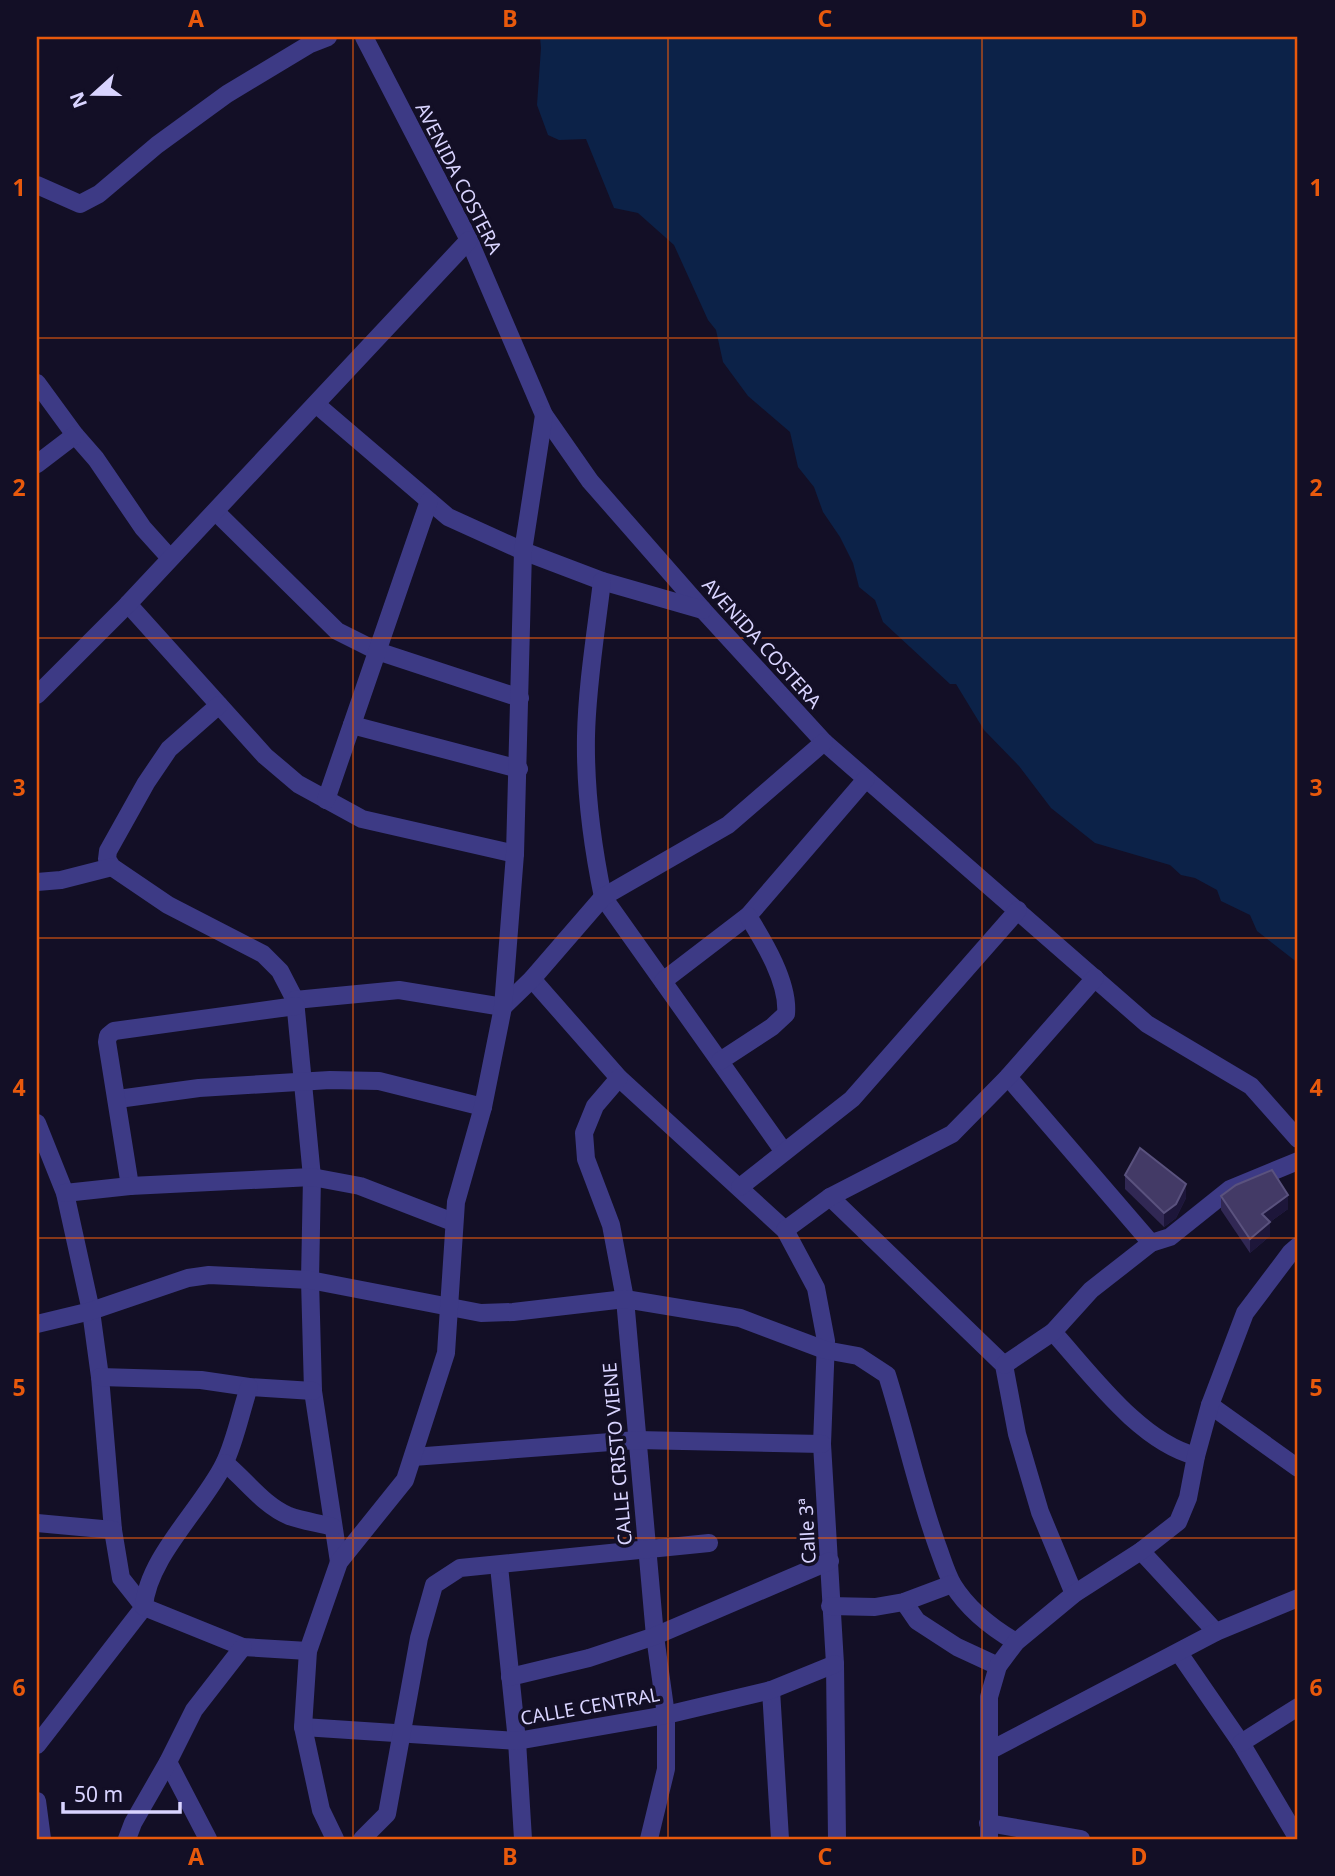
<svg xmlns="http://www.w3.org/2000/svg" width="1335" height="1876" viewBox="0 0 1335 1876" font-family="'Noto Sans',sans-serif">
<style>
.water{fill:#0c2248}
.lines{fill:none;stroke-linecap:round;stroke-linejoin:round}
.street{stroke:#3d3a85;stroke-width:18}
.wall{fill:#312854}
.shaded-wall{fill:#1d163a}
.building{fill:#433a66;stroke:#5a527e;stroke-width:2}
.grid{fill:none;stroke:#e8590c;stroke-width:2;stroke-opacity:0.55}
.labels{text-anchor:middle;stroke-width:7;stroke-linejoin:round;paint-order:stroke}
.street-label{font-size:19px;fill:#d9d4ff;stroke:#130f26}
.neatline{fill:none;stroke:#e8590c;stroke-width:2.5}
.grid-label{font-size:23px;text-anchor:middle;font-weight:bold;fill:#e8590c}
</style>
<rect width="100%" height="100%" fill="#130f26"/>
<!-- water -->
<polygon class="water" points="540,37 1298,37 1298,963 1257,931 1250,915 1221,901 1217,890 1195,878 1181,875 1170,865 1095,843 1051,808 1019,766 984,730 956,684 950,684 883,622 875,600 859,587 853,563 840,537 823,512 814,487 798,467 790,432 748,396 723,362 716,330 708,320 674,245 638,213 614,208 586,139 559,140 548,135 537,105 541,48"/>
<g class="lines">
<!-- street -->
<g class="street">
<polyline points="364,37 469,240 544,415 590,481 703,610 824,742 1147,1024 1251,1086 1298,1139"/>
<polyline points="37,185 80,204 99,194 157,145 227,94 310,44 328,37"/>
<polyline points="37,383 75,435 96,459 143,528 170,558"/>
<polyline points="317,405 448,517 523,551 602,581 703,610"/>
<polyline points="37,464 75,435"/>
<polyline points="216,512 337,631 377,651 520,698"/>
<path d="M602 581C596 632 587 685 586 736 585 790 592 844 603 897L784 1152"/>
<polyline points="128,604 265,756 298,784 362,819 515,854"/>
<polyline points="37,695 128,604 469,240"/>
<polyline points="219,705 169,749 146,783 108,851 107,859 112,867 168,905 263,954 280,971 295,1000 312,1177 310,1280 313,1391 339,1562"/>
<polyline points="352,725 519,769"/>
<polyline points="326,800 429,501"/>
<polyline points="37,882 61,880 112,867"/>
<polyline points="532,979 619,1078 785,1230 816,1288 826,1341 822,1444 835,1664 837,1839"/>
<polyline points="663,981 748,916 866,779"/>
<polyline points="295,1000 399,990 503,1007 532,979 603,897 728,825 824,742"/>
<path d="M720 1061 772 1027 786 1014C789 983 764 942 748 916"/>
<polyline points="1008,1077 1151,1243"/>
<polyline points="619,1078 595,1106 584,1133 586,1159 611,1225 625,1299 655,1636 666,1715 666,1769 649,1839"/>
<polyline points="118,1099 199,1088 330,1080 379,1081 483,1107"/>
<polyline points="37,1123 65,1193 91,1311 100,1377 113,1530 121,1578 144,1607 37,1745"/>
<polyline points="130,1186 107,1042 108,1036 114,1031 296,1006"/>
<polyline points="740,1187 852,1099 1018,910"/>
<polyline points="65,1193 130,1186 312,1177 360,1186 453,1222"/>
<polyline points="830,1197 1004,1365 1017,1434 1040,1512 1074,1594"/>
<polyline points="785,1230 830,1197 952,1134 1008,1077 1095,978"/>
<path d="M37 1324 91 1311 188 1278 209 1275 310 1280 481 1313 513 1312 625 1299 740 1318 825 1350 858 1356 887 1375C905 1432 917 1489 937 1545 942 1558 946 1573 953 1585 968 1609 992 1628 1016 1642"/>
<path d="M1053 1332C1091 1374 1140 1442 1196 1456"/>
<polyline points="1004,1365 1053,1332 1091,1290 1151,1243 1170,1237 1230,1189 1298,1161"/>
<polyline points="100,1377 201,1380 249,1387 313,1391"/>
<path d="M249 1387C241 1411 235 1442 224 1464 203 1507 147 1558 144 1607L243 1647 308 1651"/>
<polyline points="1210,1405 1298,1468"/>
<polyline points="413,1457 637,1440 822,1444"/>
<path d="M225 1463C246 1480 263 1505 289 1516 303 1521 319 1523 333 1527"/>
<polyline points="37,1523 113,1530"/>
<polyline points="1141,1551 1216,1632"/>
<polyline points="499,1566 517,1741 523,1839"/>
<polyline points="904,1602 917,1621 957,1647 998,1666"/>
<polyline points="830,1606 875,1607 904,1602 952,1584"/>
<polyline points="1179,1653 1241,1743 1298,1839"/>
<polyline points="510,1677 589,1658 655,1636 830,1561"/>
<polyline points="771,1690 780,1839"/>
<polyline points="303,1727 517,1741 666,1715 771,1690 835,1664"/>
<polyline points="1241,1743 1298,1707"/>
<polyline points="989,1751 1216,1632 1298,1598"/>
<polyline points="168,1762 208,1839"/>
<polyline points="37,1801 42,1839"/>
<polyline points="988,1823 1081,1839"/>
<polyline points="127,1839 133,1823 168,1762 194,1710 243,1647"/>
<polyline points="335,1839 321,1810 303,1727 308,1651 339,1562 405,1480 446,1353 456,1202 483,1107 503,1007 515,854 523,551 544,415"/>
<polyline points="362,1839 387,1814 419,1638 434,1585 460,1568 709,1543"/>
<polyline points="989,1839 989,1697 998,1666 1016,1642 1074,1594 1141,1551 1178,1522 1188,1498 1196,1456 1210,1405 1245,1313 1291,1252 1298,1246"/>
</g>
</g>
<!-- wall -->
<g class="wall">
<polygon points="1125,1175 1186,1198 1176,1218 1164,1227 1125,1189"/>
<polygon points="1221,1196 1288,1209 1270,1222 1270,1236 1250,1253 1221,1210"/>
</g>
<!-- shaded-wall -->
<g class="shaded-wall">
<polygon points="1186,1184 1186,1198 1176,1218 1164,1227 1164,1213"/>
<polygon points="1288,1195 1288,1209 1270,1222 1270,1236 1250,1253 1250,1239 1262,1214"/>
</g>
<!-- building -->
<g class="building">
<polygon points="1140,1148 1186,1184 1176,1204 1164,1213 1125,1175"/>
<polygon points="1272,1170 1288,1195 1262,1214 1270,1222 1250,1239 1221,1196 1236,1185"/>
</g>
<!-- grid -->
<path class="grid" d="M353 37V1839M668 37V1839M982 37V1839M37 338H1298M37 638H1298M37 938H1298M37 1238H1298M37 1538H1298"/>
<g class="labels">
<!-- street labels -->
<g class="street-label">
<text transform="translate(459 178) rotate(63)" y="7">AVENIDA COSTERA</text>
<text transform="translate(762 643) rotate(48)" y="7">AVENIDA COSTERA</text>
<text transform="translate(617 1454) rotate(-95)" y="7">CALLE CRISTO VIENE</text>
<text transform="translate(807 1531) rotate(-93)" y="7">Calle 3ª</text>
<text transform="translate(590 1706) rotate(-10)" y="7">CALLE CENTRAL</text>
</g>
</g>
<!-- border -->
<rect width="1335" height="1876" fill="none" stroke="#130f26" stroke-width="77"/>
<!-- north arrow -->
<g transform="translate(94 94) rotate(249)" stroke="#130f26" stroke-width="5" paint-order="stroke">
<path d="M0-5L12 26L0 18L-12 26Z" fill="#d9d4ff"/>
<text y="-10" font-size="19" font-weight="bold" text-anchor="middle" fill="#d9d4ff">N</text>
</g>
<!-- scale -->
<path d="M63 1802v10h117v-10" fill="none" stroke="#d9d4ff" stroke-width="3.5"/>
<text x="74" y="1802" font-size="21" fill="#d9d4ff" stroke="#130f26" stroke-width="5" paint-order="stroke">50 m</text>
<rect x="38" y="38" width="1258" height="1800" class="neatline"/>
<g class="grid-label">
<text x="196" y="27">A</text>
<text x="510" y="27">B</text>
<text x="825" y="27">C</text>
<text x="1139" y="27">D</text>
<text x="19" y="196">1</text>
<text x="1316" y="196">1</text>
<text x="19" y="496">2</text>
<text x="1316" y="496">2</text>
<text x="19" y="796">3</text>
<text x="1316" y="796">3</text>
<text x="19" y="1096">4</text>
<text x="1316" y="1096">4</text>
<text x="19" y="1396">5</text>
<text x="1316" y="1396">5</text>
<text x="19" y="1696">6</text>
<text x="1316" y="1696">6</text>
<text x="196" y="1865">A</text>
<text x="510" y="1865">B</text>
<text x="825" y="1865">C</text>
<text x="1139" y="1865">D</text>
</g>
</svg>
